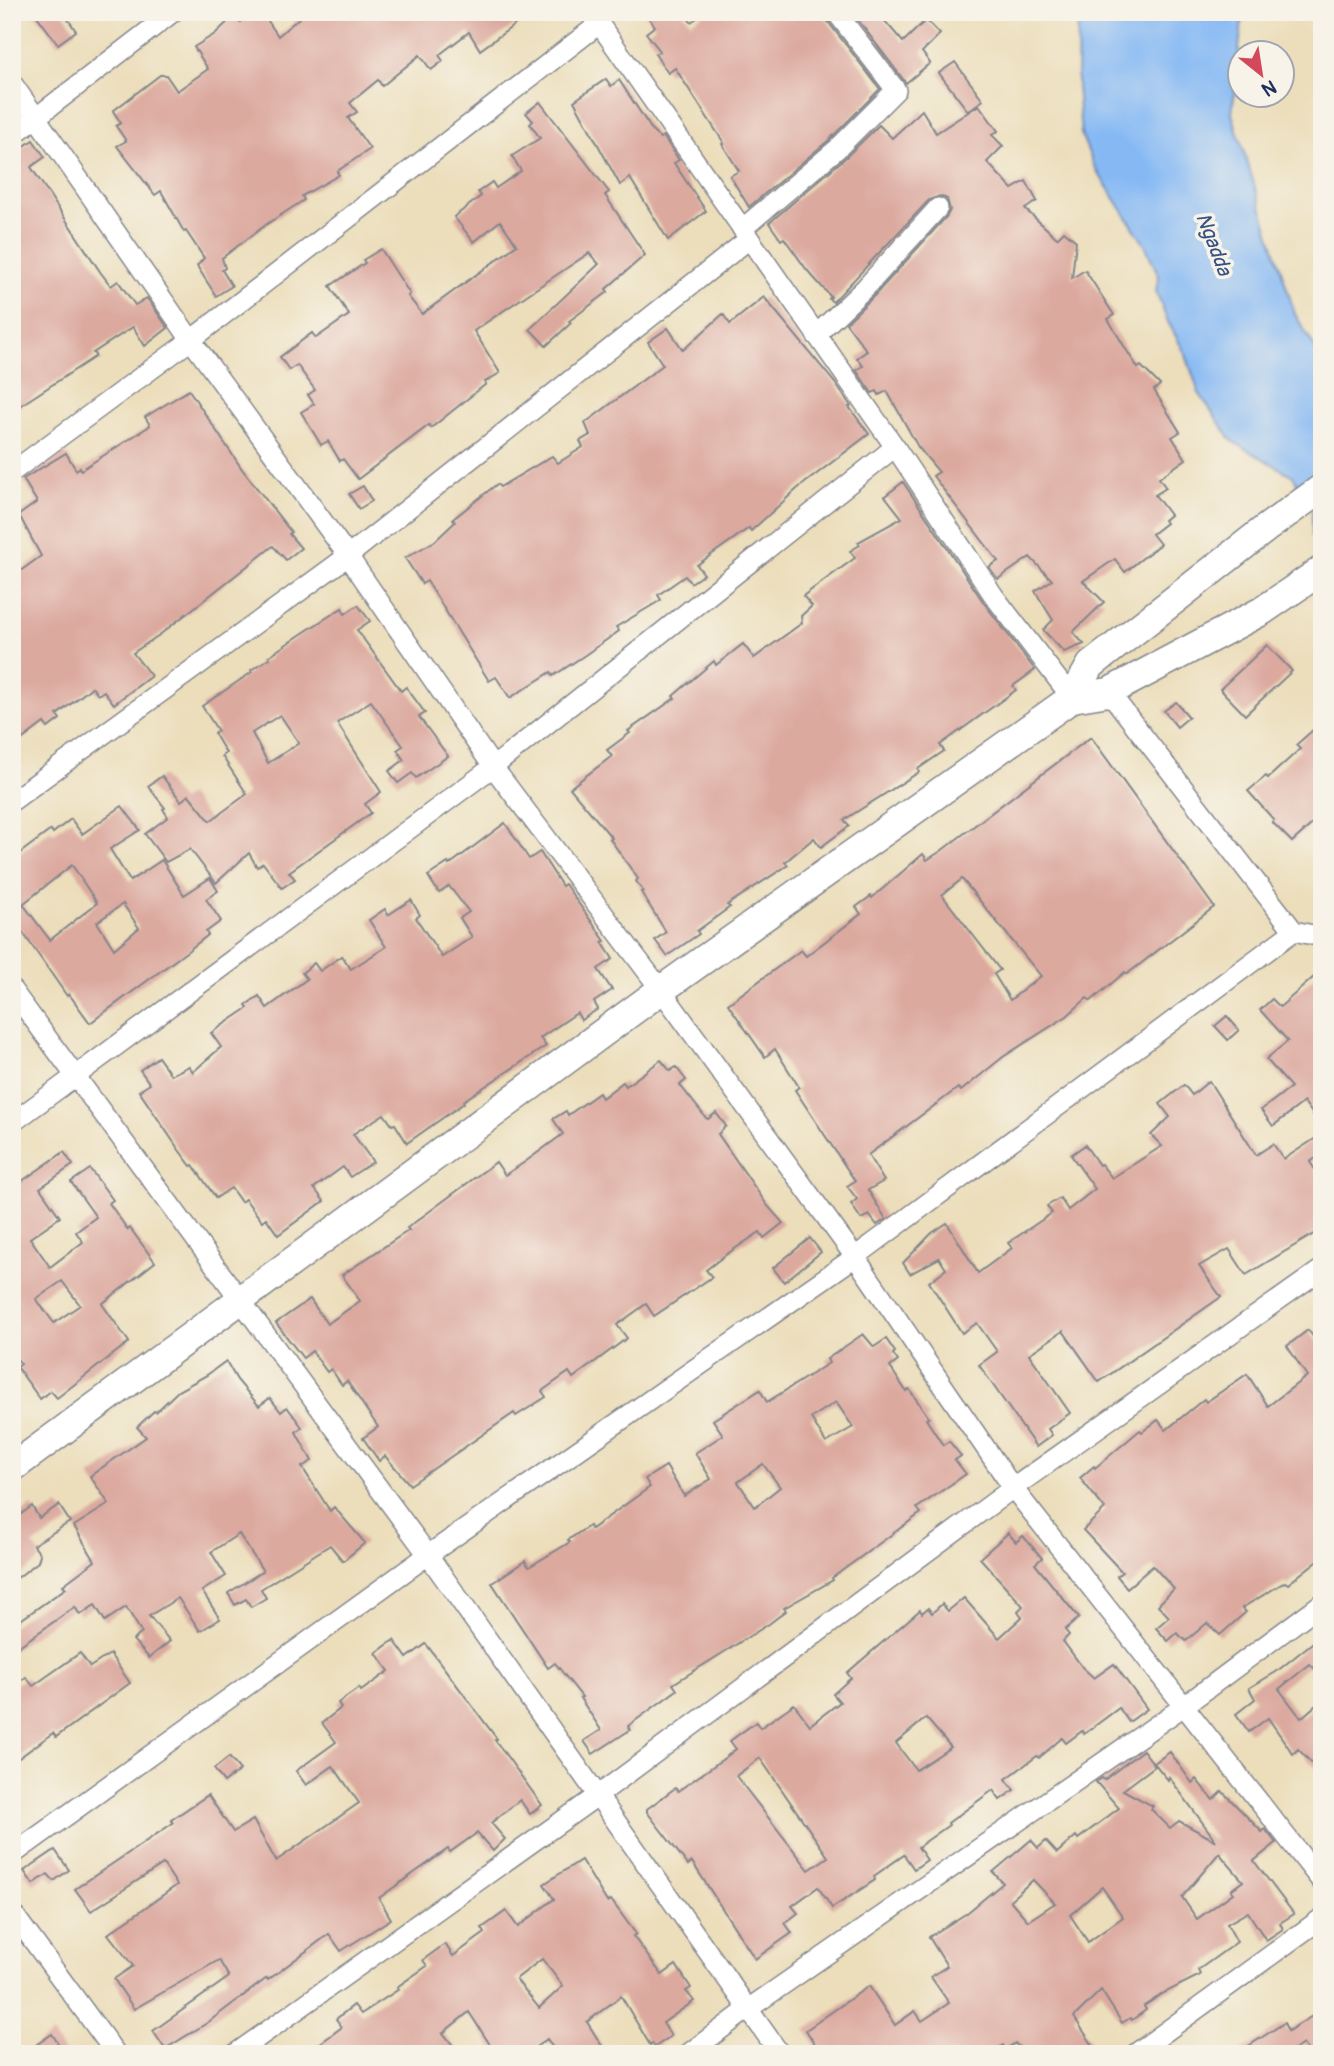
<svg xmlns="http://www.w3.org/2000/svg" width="1334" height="2066" viewBox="0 0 1334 2066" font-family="Pangolin,sans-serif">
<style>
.water{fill:#86b9f4;stroke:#5074a9;stroke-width:2}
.building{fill:#dca99f;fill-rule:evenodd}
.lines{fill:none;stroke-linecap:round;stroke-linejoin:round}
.street-casing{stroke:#84868c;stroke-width:22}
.secondary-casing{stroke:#84868c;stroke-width:31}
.street{stroke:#fff;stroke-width:19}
.secondary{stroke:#fff;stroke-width:28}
.labels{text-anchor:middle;stroke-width:7;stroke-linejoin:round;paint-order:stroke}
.water-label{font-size:21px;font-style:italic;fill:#365284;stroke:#f7f3e8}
</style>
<rect width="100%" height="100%" fill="#f7f3e8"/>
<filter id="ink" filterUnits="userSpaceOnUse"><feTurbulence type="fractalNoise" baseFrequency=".0143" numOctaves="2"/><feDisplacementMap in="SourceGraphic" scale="14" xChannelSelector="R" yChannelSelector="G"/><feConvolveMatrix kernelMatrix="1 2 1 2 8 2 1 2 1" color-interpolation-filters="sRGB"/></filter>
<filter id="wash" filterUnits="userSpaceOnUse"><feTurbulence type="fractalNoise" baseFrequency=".00686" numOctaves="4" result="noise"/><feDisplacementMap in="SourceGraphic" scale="28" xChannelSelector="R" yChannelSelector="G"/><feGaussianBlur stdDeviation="1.57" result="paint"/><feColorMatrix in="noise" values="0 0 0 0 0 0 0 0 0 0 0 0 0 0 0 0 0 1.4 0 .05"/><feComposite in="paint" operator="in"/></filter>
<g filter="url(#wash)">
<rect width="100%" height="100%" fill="#ecdebb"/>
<!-- water -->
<polygon class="water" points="1078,12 1243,12 1232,114 1295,314 1322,360 1322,550 1312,536 1312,509 1293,476 1232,441 1199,393 1186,355 1167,320 1156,291 1159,276 1145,245 1095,168 1081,134 1077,86"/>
<g id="blocks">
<!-- building -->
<g class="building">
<polygon points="34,12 63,12 76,31 58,44"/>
<polygon points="254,12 262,12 278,36 306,12 514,12 520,21 480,50 469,32 439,55 443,61 431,70 420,55 382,86 378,80 350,103 357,112 348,118 370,149 339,170 337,172 339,175 302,196 304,200 267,224 222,258 225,268 222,270 232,286 216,296 197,266 204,258 186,231 184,232 161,191 155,195 117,146 126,141 116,126 121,123 113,111 160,75 166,75 177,91 208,69 194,47 215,34 234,16 240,22"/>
<polygon points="644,12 683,12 691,22 706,12 824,12 826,19 880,89 829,140 749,207 730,176 739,171 722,144 724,143 675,68 668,73 655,54 660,51 646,33 655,26"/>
<polygon points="852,12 877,12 903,42 926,20 940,34 922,52 930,63 906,83"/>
<polygon points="955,62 983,100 968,111 939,73"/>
<polygon points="606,79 611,86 619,80 654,133 660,138 663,136 679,160 674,163 706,211 668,240 630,178 620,185 574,101"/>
<polygon points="540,102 609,192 605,195 645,255 606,289 608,292 569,321 571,323 546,346 530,329 599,264 589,253 478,328 474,331 500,373 485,382 486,384 431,428 429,425 358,479 343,459 340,461 328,441 321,445 301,412 314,404 308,395 315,390 297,365 289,370 280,357 312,333 316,338 349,315 330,286 365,263 363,260 381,249 410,294 408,296 422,314 517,245 500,221 474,242 454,217 481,196 478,192 492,182 496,188 521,171 512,156 540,138 530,124 533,121 526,113"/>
<polygon points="979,105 998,131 992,135 1003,146 987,162 1012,189 1026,181 1037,201 1025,209 1057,238 1064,231 1076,241 1072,278 1085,270 1114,315 1108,319 1127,351 1138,368 1141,366 1160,385 1154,390 1180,432 1172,437 1186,459 1159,478 1166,488 1155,495 1170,515 1164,520 1166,523 1152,534 1160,544 1125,572 1115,559 1083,581 1104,602 1073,632 1084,644 1064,652 1043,630 1053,620 1035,591 1052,580 1030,557 998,579 989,567 998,561 933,476 939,472 918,447 887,391 879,395 877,391 872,393 856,370 863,366 857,358 867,351 846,323 875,295 947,216 950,210 947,199 940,196 929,200 833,302 829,299 831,297 807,270 784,238 781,240 769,223 845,158 879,125 892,138 922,110 936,133"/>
<polygon points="33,140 45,157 31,167 101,273 111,286 118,281 135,305 147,298 168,328 145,346 133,327 93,353 96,356 12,411 12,155"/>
<polygon points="764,297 835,383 851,406 849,407 869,434 797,489 751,531 749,528 697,565 704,574 691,583 685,576 658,595 661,600 616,627 619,631 585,655 553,676 551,672 510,698 496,677 489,681 427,581 422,584 405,558 435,541 455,522 453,519 497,484 500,487 552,456 558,463 583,447 580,441 590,435 585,423 663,365 648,342 668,328 683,350 723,314 730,324"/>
<polygon points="189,390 242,469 291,532 289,534 301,548 286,560 273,546 162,633 133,653 151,676 114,704 104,691 98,695 92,687 57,715 60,719 48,728 44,723 12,747 12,577 41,556 19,515 37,502 23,479 66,453 76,470 80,467 81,470 148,427 150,425 145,417"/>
<polygon points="903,482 984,603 1035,670 1013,686 1016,690 940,745 944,751 918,769 919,772 844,820 849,826 821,847 814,838 785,862 788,865 727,905 730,907 697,931 699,934 667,956 655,940 666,932 641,892 643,891 636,881 638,879 610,839 612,838 570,788 612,756 607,750 630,733 628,731 675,698 673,696 714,661 716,665 743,644 754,658 802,623 801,616 812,606 803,596 855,558 850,551 860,545 858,542 902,518 885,496"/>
<polygon points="363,486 372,501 359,509 349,494"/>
<path d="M358 605 370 621 357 630 401 691 406 687 425 713 419 717 448 756 416 778 412 773 398 783 389 771 404 760 397 750 403 746 371 701 337 723 381 792 365 804 371 813 289 872 295 879 282 888 263 863 257 867 249 853 216 883 190 849 166 862 145 834 168 817 163 809 165 808 148 786 162 776 181 801 189 795 210 821 247 794 222 756 226 753 214 733 218 731 202 706 252 672 251 670 270 658 269 656 306 631 342 608 345 614ZM280 715 299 743 268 763 252 733Z"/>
<polygon points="1267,645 1292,671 1245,715 1220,689"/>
<polygon points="1176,702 1189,717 1177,727 1164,711"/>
<polygon points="1322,722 1322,815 1292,842 1272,822 1274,820 1248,791 1266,776 1268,778 1300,749 1296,745"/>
<path d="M1091 737 1214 907 1139 965 1127 974 1125 972 1091 1001 1087 998 1067 1016 1003 1057 961 1091 958 1088 868 1155 884 1181 868 1190 886 1219 877 1225 869 1215 861 1219 851 1204 857 1199 847 1186 855 1181 795 1090 799 1087 775 1049 765 1057 728 1004 801 950 806 956 861 914 856 907 871 896 872 898 923 854 927 860 941 851ZM962 879 1041 976 1010 1000 994 974 1000 970 942 895Z"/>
<path d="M122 806 140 830 110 849 130 881 162 860 184 895 210 878 218 891 206 899 221 921 206 932 208 935 189 950 90 1023 69 994 67 996 12 917V859L51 830 53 833 71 819 82 834ZM72 865 97 903 50 940 23 904ZM123 904 139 928 114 949 97 922Z"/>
<polygon points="505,823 529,859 540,852 562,886 565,884 605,941 602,942 613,959 598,969 612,990 594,1002 598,1009 581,1020 577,1013 540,1038 546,1046 463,1101 464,1103 407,1143 395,1124 392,1125 384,1114 353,1134 373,1162 350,1177 343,1167 314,1188 324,1201 278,1235 266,1218 262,1221 245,1199 241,1202 231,1188 216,1198 193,1165 191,1166 179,1150 139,1091 150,1084 140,1070 158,1057 171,1075 189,1066 193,1072 221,1047 211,1033 248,1008 246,1005 259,996 267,1008 307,979 302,973 314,963 320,971 342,956 351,969 386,947 369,920 385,909 388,915 411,900 420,915 416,918 442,957 472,937 460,918 469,912 449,886 439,893 428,876 448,863 449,865"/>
<polygon points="1315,976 1322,984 1322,1127 1304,1102 1273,1126 1261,1110 1291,1087 1266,1059 1288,1041 1260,1010 1272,999 1280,1007"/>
<polygon points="1227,1016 1239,1030 1228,1040 1215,1026"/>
<polygon points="661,1060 670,1071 676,1067 686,1080 680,1085 706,1118 708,1119 716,1113 726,1126 718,1134 767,1205 783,1223 764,1238 760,1232 724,1256 706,1270 712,1277 654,1316 646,1304 617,1325 627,1338 573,1378 569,1372 542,1391 546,1397 516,1416 514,1413 410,1485 385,1456 379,1461 363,1438 378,1427 347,1381 342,1385 331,1369 327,1372 312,1351 303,1358 276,1323 310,1299 327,1324 360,1301 342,1275 409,1230 407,1228 496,1162 505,1175 525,1162 563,1134 553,1119 566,1111 568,1115 599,1093 602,1098 623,1082 626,1086"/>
<polygon points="1209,1081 1256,1155 1273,1144 1284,1159 1322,1134 1322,1154 1310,1162 1322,1180 1322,1229 1246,1275 1229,1249 1199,1266 1221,1297 1099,1382 1063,1331 1029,1354 1070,1413 1048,1429 1052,1435 1036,1447 979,1365 997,1352 996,1350 977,1323 962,1333 929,1282 946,1269 939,1258 910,1274 903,1263 932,1233 947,1223 978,1273 1012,1248 1008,1243 1052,1213 1047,1206 1060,1198 1068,1210 1095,1189 1071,1155 1085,1145 1099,1165 1101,1164 1112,1178 1162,1146 1151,1135 1170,1117 1160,1104 1184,1085 1192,1095"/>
<path d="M64 1152 73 1165 40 1188 60 1217 30 1238 50 1267 83 1242 76 1232 96 1217 71 1182 90 1169 113 1200 109 1203 128 1230 130 1228 155 1262 102 1304 129 1342 57 1398 51 1391 40 1399 17 1367 21 1364 12 1352V1188ZM62 1281 80 1305 54 1323 36 1299Z"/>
<polygon points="810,1238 821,1252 784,1282 773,1268"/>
<polygon points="1308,1330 1322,1348 1322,1557 1288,1584 1285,1582 1242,1608 1246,1612 1220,1635 1207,1623 1186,1641 1177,1633 1168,1641 1156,1628 1169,1617 1158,1605 1174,1589 1153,1566 1127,1588 1117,1576 1122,1572 1083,1530 1105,1509 1080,1478 1094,1466 1095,1468 1140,1430 1142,1432 1158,1420 1166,1430 1204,1399 1206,1402 1247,1374 1268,1406 1307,1376 1287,1346"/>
<path d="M863 1334 874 1347 886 1339 895 1352 893 1354 898 1361 890 1367 906 1391 909 1389 929 1418 926 1419 943 1445 949 1441 961 1456 955 1460 966 1474 917 1508 921 1513 832 1578 833 1580 784 1608 786 1611 769 1624 673 1684 677 1690 628 1726 630 1730 593 1754 584 1741 601 1730 580 1698 582 1697 555 1663 548 1668 492 1583 525 1561 529 1567 570 1542 568 1540 589 1526 591 1529 650 1487 645 1479 666 1466 684 1496 711 1479 695 1453 723 1435 713 1420 760 1390 767 1402 829 1363 827 1359ZM836 1402 853 1427 826 1443 811 1418ZM763 1464 780 1487 755 1507 738 1482Z"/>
<polygon points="226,1361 237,1380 259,1406 270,1398 281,1412 287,1407 302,1427 296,1432 312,1461 302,1467 330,1511 334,1507 365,1543 343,1561 330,1545 261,1589 266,1598 251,1607 246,1599 235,1605 228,1593 263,1571 239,1534 211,1552 226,1576 202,1591 220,1619 200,1631 178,1598 149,1616 170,1641 149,1658 133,1640 142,1633 126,1607 105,1621 95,1605 80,1615 75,1607 12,1651 12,1626 66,1588 63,1585 95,1561 74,1526 109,1504 90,1476 146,1437 137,1427 154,1411 156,1412 178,1391 207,1375"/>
<polygon points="59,1505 70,1522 33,1545 40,1554 38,1562 12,1582 12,1521 32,1506 39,1518"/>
<path d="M1008 1533 1016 1542 1023 1536 1042 1558 1035 1564 1079 1618 1065 1630 1069 1635 1063 1641 1083 1668 1094 1678 1114 1664 1147 1709 1129 1722 1119 1708 1084 1734 1082 1731 1066 1743 1062 1738 1039 1758 1037 1756 1006 1779 1014 1790 1000 1800 993 1790 948 1823 949 1825 918 1847 927 1860 914 1869 904 1855 874 1876 875 1880 832 1908 818 1887 792 1906 798 1913 785 1923 792 1933 755 1959 692 1862 688 1865 647 1812V1809L675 1788 678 1791 726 1757 736 1749 730 1741 756 1722 760 1728 794 1704 810 1725 840 1702 833 1694 851 1678 847 1673 920 1610 922 1613 928 1608 932 1613 942 1604 948 1611 964 1598 999 1638 1022 1617 1018 1611 1023 1606 980 1558ZM926 1718 951 1747 916 1770 896 1743ZM760 1758 828 1857 809 1870 736 1776Z"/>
<polygon points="1322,1635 1322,1676 1310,1664 1279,1689 1301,1718 1322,1700 1322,1774 1298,1749 1293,1754 1268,1718 1249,1732 1236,1714 1255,1699 1249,1688 1276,1672"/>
<polygon points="394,1640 407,1658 426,1644 497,1739 495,1740 542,1805 530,1814 520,1800 491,1823 505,1839 493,1851 477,1833 450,1852 448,1849 379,1898 391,1919 341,1951 329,1934 268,1980 267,1978 207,2023 165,2049 153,2031 229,1977 219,1960 134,2009 114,1979 133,1966 108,1934 177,1885 163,1864 91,1911 75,1889 173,1823 171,1820 208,1795 233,1832 253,1820 276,1861 359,1803 333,1766 306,1785 296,1771 336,1742 322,1723 341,1708 338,1703 359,1688 361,1691 389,1671 376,1653"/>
<polygon points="80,1653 90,1667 110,1654 130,1683 56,1737 53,1733 12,1763 12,1687 26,1677 33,1686"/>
<path d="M1143 1750 1155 1766 1123 1790 1153 1806 1151 1809 1170 1828 1179 1821 1216 1841 1169 1777 1168 1780 1154 1763 1170 1752 1192 1783 1196 1779 1213 1800 1222 1791 1262 1832 1265 1829 1276 1843 1254 1861 1294 1914 1280 1923 1283 1929 1266 1940 1248 1912 1227 1924 1237 1942 1198 1970 1200 1975 1164 1993 1144 2006 1146 2010 1132 2020 1130 2018 1122 2023 1101 1990 1074 2017 1094 2047 1085 2054H1026L1015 2043 1006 2049 1003 2045 989 2054H821L806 2030 869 1986 895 2025 915 2011 922 2021 949 2003 931 1977 947 1966 929 1937 967 1913 1003 1883 993 1872 1031 1840 1038 1848 1046 1841 1057 1853 1076 1836 1078 1839 1119 1808 1096 1782 1102 1778 1104 1780ZM1219 1853 1243 1881 1231 1890 1233 1893 1197 1919 1182 1897ZM1033 1880 1055 1903 1028 1921 1010 1900ZM1102 1887 1123 1917 1088 1942 1070 1915Z"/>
<polygon points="229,1757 240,1770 224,1782 214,1769"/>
<polygon points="55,1850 69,1870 54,1881 48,1874 33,1884 24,1871"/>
<path d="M581 1860 607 1902 611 1900 636 1934 633 1936 662 1975 676 1965 691 1988 686 1991 694 2001 663 2023 671 2036 655 2047 652 2043 650 2045 621 1996 587 2022 607 2054H557L547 2039 526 2054H496L469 2012 443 2033 460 2054H306L342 2027 336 2019 354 2005 361 2014 399 1989 397 1987 427 1966 423 1960 445 1944 453 1956 485 1933 482 1928 506 1911 518 1927 554 1899 544 1884ZM542 1959 563 1986 539 2008 516 1979Z"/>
<polygon points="1322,2010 1322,2054 1310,2054 1303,2044 1288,2054 1236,2054 1284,2023 1288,2031"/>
<polygon points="52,2034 65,2054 23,2054"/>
</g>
</g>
</g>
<g filter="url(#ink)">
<use href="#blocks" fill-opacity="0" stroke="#84868c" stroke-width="2"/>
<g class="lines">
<defs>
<g id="street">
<polyline points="591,12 895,447 994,596 1072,698"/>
<polyline points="12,83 191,340 348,556 493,767 661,990 855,1257 1013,1488 1322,1882"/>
<polyline points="12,136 173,12"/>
<polyline points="742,229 837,149 896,90 836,12"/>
<polyline points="816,335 866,287 938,208"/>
<polyline points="12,472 191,340 599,24"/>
<polyline points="1109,692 1294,931 1322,937"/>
<polyline points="12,801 348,556 749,239"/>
<polyline points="12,990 428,1555 780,2054"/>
<polyline points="12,1123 493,767 895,447"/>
<polyline points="12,1855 428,1555 855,1257 1294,931"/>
<polyline points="12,1912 116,2054"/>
<polyline points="235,2054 597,1796 1013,1488 1322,1269"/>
<polyline points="688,2054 748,2009 1184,1706 1322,1603"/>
<polyline points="1135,2054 1322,1918"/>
</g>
<g id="secondary">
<polyline points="1072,698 1109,692 1262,611 1322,570"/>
<polyline points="12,1468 661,990 1072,698 1091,665 1265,529 1322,488"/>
</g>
</defs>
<!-- street casing -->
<use href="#street" class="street-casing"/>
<!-- secondary casing -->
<use href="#secondary" class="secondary-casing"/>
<!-- street -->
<use href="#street" class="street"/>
<!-- secondary -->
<use href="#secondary" class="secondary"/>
</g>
</g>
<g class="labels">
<!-- water labels -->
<g class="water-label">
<text transform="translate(1214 244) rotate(69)" y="7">Ngadda</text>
</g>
</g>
<!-- margin -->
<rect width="1334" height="2066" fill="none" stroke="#f7f3e8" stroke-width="42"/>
<!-- north arrow -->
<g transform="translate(1261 74) rotate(150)"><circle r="33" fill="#f7f3e8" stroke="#9fa5b1" stroke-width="2"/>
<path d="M0-5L12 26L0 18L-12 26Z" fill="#d1495b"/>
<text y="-10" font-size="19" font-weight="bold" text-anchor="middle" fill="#1b2f5e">N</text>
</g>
</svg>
